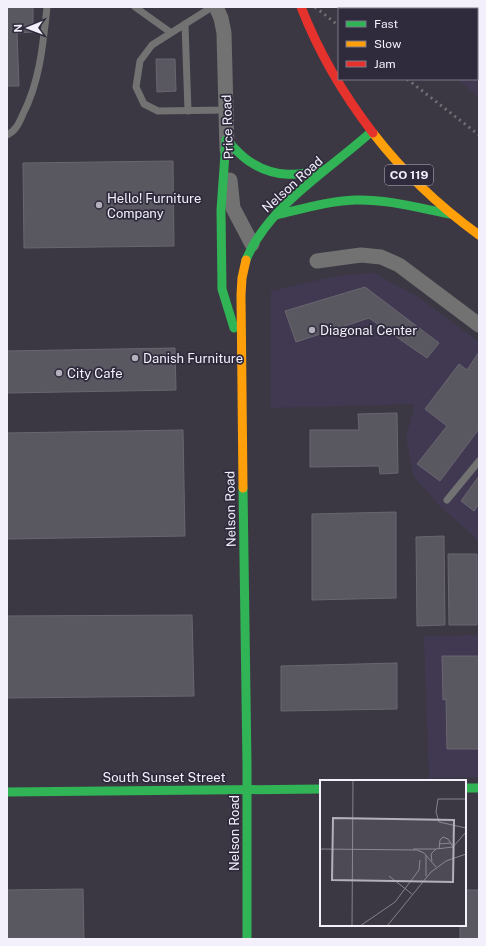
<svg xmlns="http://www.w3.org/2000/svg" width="486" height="946" viewBox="0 0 486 946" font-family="'Public Sans',sans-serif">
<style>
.built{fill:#403951}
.building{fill:#595760;stroke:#696670}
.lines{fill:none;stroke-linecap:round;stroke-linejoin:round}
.lane{stroke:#717271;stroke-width:7}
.street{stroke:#717271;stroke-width:15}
.fast{stroke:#30b455;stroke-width:9}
.slow{stroke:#ff9f0a;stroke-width:9}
.jam{stroke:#e5322d;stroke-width:9}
.rail{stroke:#717174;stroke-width:3;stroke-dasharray:2 4;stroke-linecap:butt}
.poi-dot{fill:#b3b0bb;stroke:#2f2a3c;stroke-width:1.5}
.labels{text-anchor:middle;stroke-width:3.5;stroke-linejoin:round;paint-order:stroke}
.shield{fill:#2f2a3c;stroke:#b8b5c2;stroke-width:1}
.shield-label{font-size:12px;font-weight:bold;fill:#f3f0fc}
.street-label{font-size:13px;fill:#f3f0fc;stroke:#2f2a3c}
.poi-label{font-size:13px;fill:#f3f0fc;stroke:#2f2a3c;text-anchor:start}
.inset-road{fill:none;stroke:#85828d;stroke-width:1}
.view{fill:#b3b0bb;fill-opacity:0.15;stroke:#b3b0bb;stroke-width:2}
.inset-edge{fill:none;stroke:#f3f0fc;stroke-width:2}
</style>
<rect width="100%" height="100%" fill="#3b3843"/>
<!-- built -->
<g class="built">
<polygon points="361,7 479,7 479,97 456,79 477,79 477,9 363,9"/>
<polygon points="373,273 417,296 479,342 479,541 440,506 414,477 406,437 415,404 271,408 271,291 336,276"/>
<polygon points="479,635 479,777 429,778 424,636"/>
</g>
<!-- building -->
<g class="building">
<polygon points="7,7 33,7 33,32 17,33 19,86 7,86"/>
<polygon points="454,7 479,7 479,24 478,25 477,24 477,9 457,9"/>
<polygon points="156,59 175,59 176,91 157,92"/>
<polygon points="173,161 174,246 24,248 23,163"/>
<polygon points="365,287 439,343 427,358 369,318 296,342 285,311"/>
<polygon points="175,348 176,390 7,393 7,351"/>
<polygon points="479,352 479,429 440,481 417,464 447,426 425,409 459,364 467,370"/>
<polygon points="397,413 398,473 380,474 379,466 310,467 310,430 359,430 358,414"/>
<polygon points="183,430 185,536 7,539 7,433"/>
<polygon points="479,476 479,504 474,511 461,501"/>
<polygon points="396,512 396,598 312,600 312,514"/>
<polygon points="444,536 445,625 417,626 416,537"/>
<polygon points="448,554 477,554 477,625 449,625"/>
<polygon points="192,615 194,696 7,698 7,616"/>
<polygon points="442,656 479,656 479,749 447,749 446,699 443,700"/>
<polygon points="397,663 397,709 281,711 281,666"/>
<polygon points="83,889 84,939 7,939 7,890"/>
<polygon points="465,890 479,890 479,939 460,939 460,925 465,925"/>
</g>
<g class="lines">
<!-- lane -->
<g class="lane">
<polyline points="135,7 170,32"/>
<polyline points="212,7 152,45 140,61 136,87 144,104 158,111 226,110"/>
<polyline points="185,24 188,111"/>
<path d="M7 135C16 131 19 123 23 114 40 81 43 44 47 7"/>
<polyline points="447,500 479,461"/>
</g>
<!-- street -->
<g class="street">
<polyline points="216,7 221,18 224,33 227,150"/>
<polyline points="230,180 233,208 252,244"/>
<polyline points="317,261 361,255 381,257 399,265 479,325"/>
</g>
<!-- fast -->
<g class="fast">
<polyline points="226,140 221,210 222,289 234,328"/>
<path d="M226 140C234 147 242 158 252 163 276 178 299 176 325 169"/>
<path d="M276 215C302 209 328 201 355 200 387 199 419 208 450 214"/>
<path d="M246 260C268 206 329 170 371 132"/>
<polyline points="243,488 247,765 247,939"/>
<polyline points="465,788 479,788"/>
<polyline points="7,792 321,789"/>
</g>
<!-- slow -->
<g class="slow">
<path d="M373 133C403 172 439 206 479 235"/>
<polyline points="243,488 241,295 242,278 246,260"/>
</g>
<!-- jam -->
<path class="jam" d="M301 7C319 53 343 94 373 133"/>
<!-- rail -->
<g class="rail">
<polyline points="315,7 339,26"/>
<polyline points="407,79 479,135"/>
</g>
</g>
<!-- markers -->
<g class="poi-dot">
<circle cx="99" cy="205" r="4"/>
<circle cx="312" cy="330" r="4"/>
<circle cx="135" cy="358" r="4"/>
<circle cx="59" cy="373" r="4"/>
</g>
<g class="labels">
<!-- shield labels -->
<rect class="shield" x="385" y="165" width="48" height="20" rx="3"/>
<g class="shield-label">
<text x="409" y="179">CO 119</text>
</g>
<!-- street labels -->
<g class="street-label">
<text transform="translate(227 127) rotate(-92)" y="5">Price Road</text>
<text transform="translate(292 184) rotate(-42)" y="5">Nelson Road</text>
<text transform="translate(230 509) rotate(-91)" y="5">Nelson Road</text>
<text x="164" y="782">South Sunset Street</text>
<text transform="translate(234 833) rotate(-90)" y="5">Nelson Road</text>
</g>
<!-- poi labels -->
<g class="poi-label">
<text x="107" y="203">Hello! Furniture<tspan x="107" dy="15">Company</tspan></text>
<text x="320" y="335">Diagonal Center</text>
<text x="143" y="363">Danish Furniture</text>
<text x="67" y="378">City Cafe</text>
</g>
</g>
<!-- overview -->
<g transform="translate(320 780)">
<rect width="146" height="146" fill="#3b3843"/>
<path class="inset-road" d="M146 19H118L116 32 119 42 146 48M119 64 131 63M0 69 97 70 104 73 116 87M93 69H116M116 69 133 67 146 52M119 69 120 60 123 57 128 59 133 67M106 75V96M112 81 111 74 116 69M69 96 92 114M32 146 33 0M40 146 75 122 99 90 100 80M67 146 111 92 126 81 146 74"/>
<path class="view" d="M13 38 134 40 133 102 12 100Z"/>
<rect width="146" height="146" class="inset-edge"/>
</g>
<!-- border -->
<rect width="486" height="946" fill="none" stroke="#f3f0fc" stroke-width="16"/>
<!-- legend -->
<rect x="338" y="8" width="140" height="72" fill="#2f2a3c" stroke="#7d7989"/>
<rect x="346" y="21" width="20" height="6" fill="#30b455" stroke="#7d7989"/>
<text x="374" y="28" font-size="12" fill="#f3f0fc">Fast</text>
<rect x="346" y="41" width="20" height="6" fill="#ff9f0a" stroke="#7d7989"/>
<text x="374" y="48" font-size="12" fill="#f3f0fc">Slow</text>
<rect x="346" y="61" width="20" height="6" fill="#e5322d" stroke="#7d7989"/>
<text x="374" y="68" font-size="12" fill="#f3f0fc">Jam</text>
<!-- north arrow -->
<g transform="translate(28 28) rotate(269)" stroke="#2f2a3c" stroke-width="3" paint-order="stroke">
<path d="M0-3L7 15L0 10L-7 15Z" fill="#f3f0fc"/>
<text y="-6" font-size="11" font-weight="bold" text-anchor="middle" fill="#f3f0fc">N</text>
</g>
</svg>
